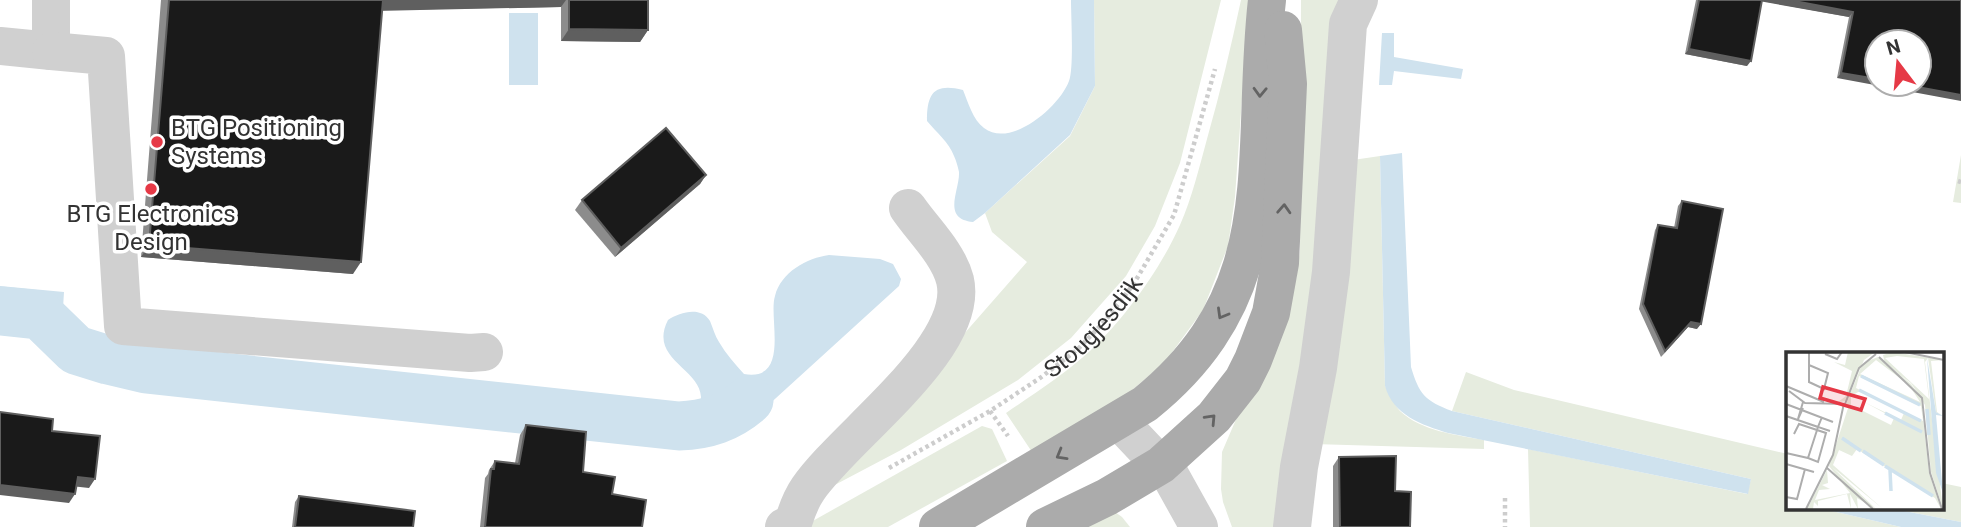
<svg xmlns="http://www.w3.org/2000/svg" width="1961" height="527" viewBox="0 0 1961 527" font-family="Roboto,sans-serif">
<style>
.green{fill:#e6ecdf}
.water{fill:#cfe2ee}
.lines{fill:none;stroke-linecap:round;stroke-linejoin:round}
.canal{stroke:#cfe2ee;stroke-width:49}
.path{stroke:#cdcdcd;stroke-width:4.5;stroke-dasharray:3.5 3.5;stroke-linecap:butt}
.minor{stroke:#d0d0d0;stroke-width:38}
.major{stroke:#ababab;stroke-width:38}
.wall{fill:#8c8c8c}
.shaded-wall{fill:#5f5f5f}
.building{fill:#1a1a1a;stroke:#5f5f5f;stroke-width:2}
.oneway{stroke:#636363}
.poi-dot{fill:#e63946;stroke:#fff;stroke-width:2.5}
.labels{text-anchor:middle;stroke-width:7;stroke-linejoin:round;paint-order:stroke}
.poi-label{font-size:24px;fill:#333;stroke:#fff;text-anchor:start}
.street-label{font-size:24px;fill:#333;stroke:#fff}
.inset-river{fill:none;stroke:#cfe2ee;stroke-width:3.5}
.inset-road{fill:none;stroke:#adadad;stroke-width:2}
.view{fill:#e63946;fill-opacity:0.15;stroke:#e63946;stroke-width:3.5}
.inset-edge{fill:none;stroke:#333;stroke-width:3.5}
</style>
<rect width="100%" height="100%" fill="#fff"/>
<!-- green -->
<g class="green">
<polygon points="1094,0 1221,0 1180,163 1155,226 1126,276 1071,338 1018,380 901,450 829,488 1027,262 992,232 985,213 1070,136 1095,86"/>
<path d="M1241 0H1249L1235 197 1228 246 1203 310 1165 362 1117 403 1032 452 1006 413C1035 393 1065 374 1091 350 1125 318 1161 268 1180 225 1192 198 1199 168 1207 139 1220 93 1231 47 1241 0Z"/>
<polygon points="1301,0 1350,0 1322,242 1274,527 1232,527 1223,502 1221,489 1222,452 1296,280 1300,251"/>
<polygon points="1961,155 1961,203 1953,202"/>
<path d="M1380 156 1385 386C1390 394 1394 404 1400 411 1421 431 1457 435 1484 440V449L1313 444 1353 160Z"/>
<polygon points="1466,372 1514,390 1788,454 1788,508 1819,508 1901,527 1530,527 1528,449 1747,494 1751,479 1452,411"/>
<polygon points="982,426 992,429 1007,461 888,527 802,527"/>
<polygon points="1942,483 1961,487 1961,522 1889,508 1942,508"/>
<polygon points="1115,512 1122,517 1130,527 1084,527"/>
</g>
<!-- water -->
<g class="water">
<path d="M1071 0H1094L1095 86 1070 135 985 213 973 222C941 219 960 190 959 172 958 167 956 160 954 156 949 142 936 132 927 121 927 93 934 83 963 90 968 102 973 120 984 128 1011 149 1060 106 1069 81 1074 68 1071 17 1071 0Z"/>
<rect x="509" y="13" width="29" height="72"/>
<polygon points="1382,33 1394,33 1394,57 1463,69 1461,79 1394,71 1392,85 1379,85"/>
<path d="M1402 153 1411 367C1419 394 1425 401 1452 411L1751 479 1748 494 1448 433C1422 425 1393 415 1385 386L1380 156Z"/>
<path d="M829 255 880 259 893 264 901 279 899 286 743 428 723 436 688 434C690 422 701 406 701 397 700 368 648 359 668 320 680 312 701 306 710 321 713 328 715 336 719 342 726 354 735 364 744 374 791 382 768 317 775 296 781 272 807 258 829 255Z"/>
<polygon points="0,286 64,292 61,341 0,334"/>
<polygon points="1819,508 1889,508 1961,522 1961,527 1901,527"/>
</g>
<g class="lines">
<!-- canal -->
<path class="canal" d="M0 311 40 315 76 350 108 360 146 369 679 426C707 425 728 418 749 400"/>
<!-- path -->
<g class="path">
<polyline points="1958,181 1961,182"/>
<polyline points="990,411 1008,436"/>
<path id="s1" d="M889 468 990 411 1040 378 1077 350 1105 321 1133 285 1174 215 1215 69"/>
<polyline points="1505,498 1505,527"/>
</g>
<!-- minor -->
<g class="minor">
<polyline points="0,46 51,51 51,0"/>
<polyline points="51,51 106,56 123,326 470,353 484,352"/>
<polyline points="1119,421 1170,475 1199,527"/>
<path d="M784 527 793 523C797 510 801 499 808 489 844 436 971 347 955 280 948 253 923 230 908 208"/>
<polyline points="1292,527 1299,467 1318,368 1331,272 1348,24 1359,0"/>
</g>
<!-- major -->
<g class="major">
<path d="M938 527 1145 404C1287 290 1249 158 1267 0"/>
<polyline points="1045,527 1107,497 1161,465 1214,417 1243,380 1253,360 1271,313 1280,263 1288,84 1283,30"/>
</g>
</g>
<!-- wall -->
<g class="wall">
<polygon points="161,0 648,0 648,30 640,42 561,41 561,7 382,10 353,274 141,257"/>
<polygon points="1696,0 1961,0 1837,78 1849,17 1762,1 1747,66 1685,54"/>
<polygon points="706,175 700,184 615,257 575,210 582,200"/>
<polygon points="1682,201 1697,329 1688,327 1661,357 1639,309 1655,230 1658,225 1674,228 1678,206"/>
<polygon points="526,425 583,472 612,494 642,527 480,527 485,478 488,474 489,470 495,461 515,463 520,435"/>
<polygon points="1339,457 1395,491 1410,527 1333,527 1333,466"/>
<polygon points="299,496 413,527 292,527 295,502"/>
</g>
<!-- shaded-wall -->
<g class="shaded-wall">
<polygon points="382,0 566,0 561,7 375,11"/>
<polygon points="1760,0 1789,0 1853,12 1849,17 1759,1"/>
<polygon points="569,29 648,30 640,42 561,41"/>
<polygon points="1689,49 1751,61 1747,66 1685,54"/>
<polygon points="1841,73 1877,79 1877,84 1901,84 1961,95 1961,101 1837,78"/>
<polygon points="706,175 700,184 615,257 621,248"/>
<polygon points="149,245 361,262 353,274 141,257"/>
<polygon points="1691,322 1701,324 1697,329 1688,327 1661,357"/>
<polygon points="78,477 95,479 89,488 71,486"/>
<polygon points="0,485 75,494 69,503 0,495"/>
</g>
<!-- building -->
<g class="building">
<polygon points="169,0 383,0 361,262 149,245"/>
<polygon points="569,0 648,0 648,30 569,29"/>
<polygon points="1699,0 1762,0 1751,61 1689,49"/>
<polygon points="1789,0 1961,0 1961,95 1901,84 1919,84 1919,42 1877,42 1877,79 1841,73 1853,12"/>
<polygon points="666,128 706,175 621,248 582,200"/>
<polygon points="1682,201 1723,209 1701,324 1691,322 1665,351 1643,304 1658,225 1677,228"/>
<polygon points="0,412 53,419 52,431 100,436 95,479 78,477 75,494 0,485"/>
<polygon points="526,425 586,432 583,472 615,477 612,494 646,500 642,527 485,527 491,469 494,469 495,461 519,464"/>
<polygon points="1396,456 1395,491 1411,492 1410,527 1340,527 1339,457"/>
<polygon points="299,496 415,511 413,527 295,527"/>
</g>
<!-- one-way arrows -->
<defs><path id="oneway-chevron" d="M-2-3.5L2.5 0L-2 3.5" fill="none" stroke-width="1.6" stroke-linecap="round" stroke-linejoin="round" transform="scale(1.75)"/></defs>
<g class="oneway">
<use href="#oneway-chevron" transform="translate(1260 92) rotate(92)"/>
<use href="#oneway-chevron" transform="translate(1284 209) rotate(-87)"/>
<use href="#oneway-chevron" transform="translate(1222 314) rotate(120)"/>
<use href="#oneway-chevron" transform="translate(1211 419) rotate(-47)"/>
<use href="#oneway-chevron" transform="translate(1061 455) rotate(150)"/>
</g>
<!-- markers -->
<g class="poi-dot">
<circle cx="157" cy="142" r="7"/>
<circle cx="151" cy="189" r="7"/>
</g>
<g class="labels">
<!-- poi labels -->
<g class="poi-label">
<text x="171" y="136">BTG Positioning<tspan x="171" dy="28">Systems</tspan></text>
<text x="151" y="222" text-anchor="middle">BTG Electronics<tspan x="151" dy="28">Design</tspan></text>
</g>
<!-- street labels -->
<g class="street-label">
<text dy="8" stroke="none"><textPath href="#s1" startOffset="250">Stougjesdijk</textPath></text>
</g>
</g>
<!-- overview -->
<g transform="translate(1786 352)">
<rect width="158" height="158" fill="#fff"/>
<path d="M62 0H89L78 8 61 49 52 50 60 44 66 19 48 10 59 13ZM107 0 157 8 145 9 151 60 157 64 150 60 142 6 139 10 157 157 145 120 139 53 125 31 99 12 97 3ZM111 4 138 7 143 47 99 6ZM92 5 125 32 135 47 143 121 155 157 149 146 104 118V139L103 117 71 97 66 104 53 98 47 113 97 157 46 115 90 157 71 146 72 157 64 142 65 157 61 142 32 149V154L28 150 27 157H21L41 118 42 131 36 133 44 137 33 138 29 148 64 141 43 114 62 56H66L60 53 71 21 79 10ZM90 8 123 33 134 50 74 22ZM73 24 135 54 137 69 70 36ZM74 39 118 61 115 68 78 50 108 66 105 73 65 53V44Z" fill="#e6ecdf" fill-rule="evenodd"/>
<path d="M141 6 150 60 157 64 150 63 157 141 150 121Z" fill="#cfe2ee"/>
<path class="inset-river" d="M75 24 134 53M73 38 135 69M141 57 143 83M99 61 136 80M56 86 75 99M77 99 98 113M99 114 147 144M104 118 105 139"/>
<path class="inset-road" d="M23 0V30L38 37 42 21 23 13M119 0 158 8M39 2 51 7 56 0M93 5 136 46 144 121 156 157M0 34 38 50M3 39 19 51 59 52 73 16 90 2M0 52 47 70M17 56 12 67 17 50M0 64 32 75 22 106 0 101M36 65 32 75 44 79M8 82 13 72 40 81 32 110 22 106M0 112 28 120M41 116 87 157M0 145 11 147 19 117M20 157 47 103 58 51"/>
<path class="view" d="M37 35 79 47 75 58 34 46Z"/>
<rect width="158" height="158" class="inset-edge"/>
</g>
<!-- north arrow -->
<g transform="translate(1898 63) rotate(344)"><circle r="33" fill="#ffffff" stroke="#adadad" stroke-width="2"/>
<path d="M0-5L12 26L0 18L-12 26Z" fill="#e63946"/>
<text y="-10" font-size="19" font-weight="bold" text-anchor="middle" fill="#333333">N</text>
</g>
</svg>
